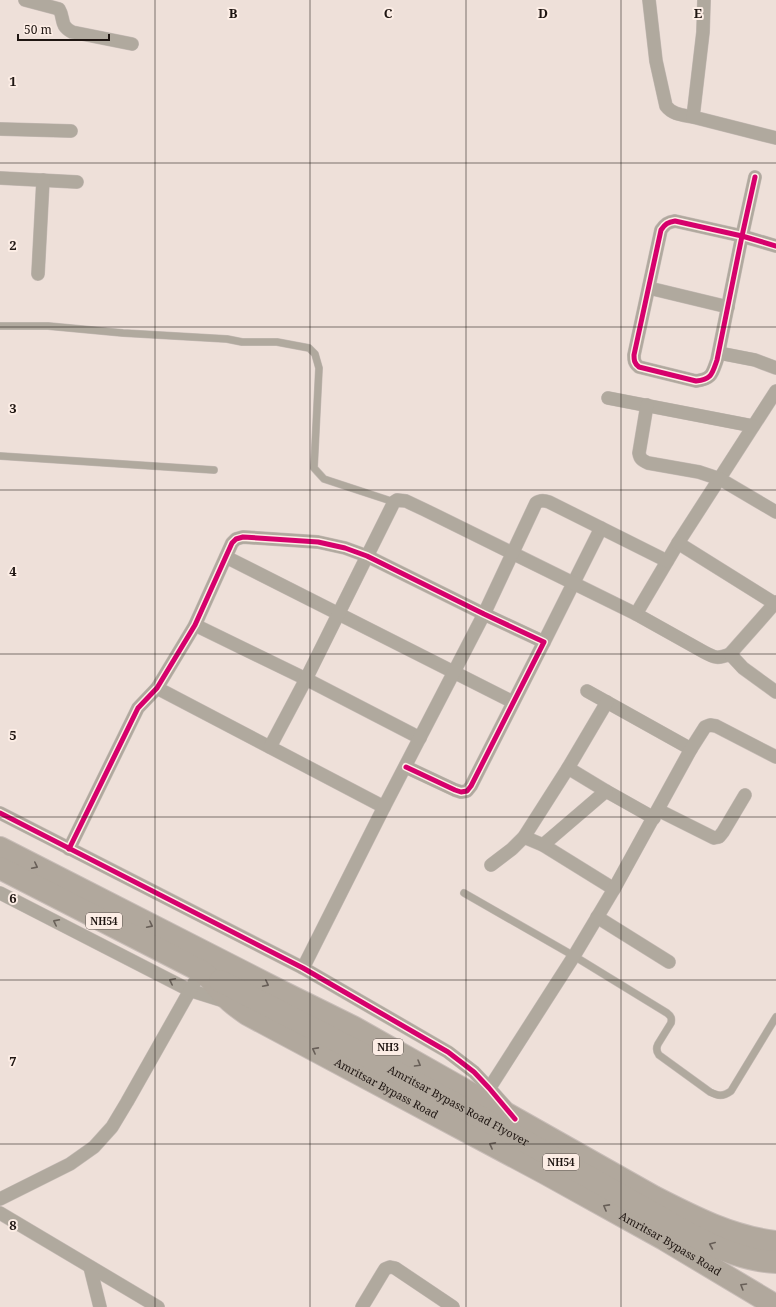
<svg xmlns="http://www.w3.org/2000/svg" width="776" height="1307" viewBox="0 0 776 1307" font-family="'Noto Serif',serif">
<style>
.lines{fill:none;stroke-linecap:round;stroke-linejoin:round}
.service-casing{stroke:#c7bcb7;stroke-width:8}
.minor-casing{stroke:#c7bcb7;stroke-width:14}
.trunk-casing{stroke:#c7bcb7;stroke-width:24}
.service{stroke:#b0a99e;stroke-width:7}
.minor{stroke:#b0a99e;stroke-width:13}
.trunk{stroke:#b1a89d;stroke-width:22}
.cycleway-casing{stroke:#fcede5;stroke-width:8}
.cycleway{stroke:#d6006c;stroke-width:5}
.oneway{stroke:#685f58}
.oneway2{stroke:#686058}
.grid{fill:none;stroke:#1f1612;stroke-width:1;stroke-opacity:0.55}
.labels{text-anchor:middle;stroke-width:4;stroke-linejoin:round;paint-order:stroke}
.shield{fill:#fcede5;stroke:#615651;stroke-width:1}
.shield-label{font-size:10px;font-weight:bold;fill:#1f1612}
.street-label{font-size:11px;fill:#1f1612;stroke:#fcede5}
.grid-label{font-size:13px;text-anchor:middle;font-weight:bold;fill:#1f1612;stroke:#fcede5;stroke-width:4;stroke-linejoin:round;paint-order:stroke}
</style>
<rect width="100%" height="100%" fill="#eee0d9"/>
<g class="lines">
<defs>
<g id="service">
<polyline points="0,326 48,326 123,333 227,339 242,342 277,342 309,348 315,354 319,368 314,468 324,479 394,502"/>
<polyline points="0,456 214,470"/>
<path d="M464 893 574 956 667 1013C671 1016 672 1018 671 1023L658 1044C656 1048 656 1051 659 1055L710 1092C718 1096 723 1097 731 1091L776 1017"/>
</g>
<g id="minor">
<path d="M25 0 59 9C65 19 59 25 72 32L132 44"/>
<path d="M649 0 656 61 666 106C673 115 683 115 693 117"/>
<polyline points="704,0 703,32 693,117 776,138"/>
<polyline points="0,129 71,131"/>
<path d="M755 177 742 236 717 360C712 374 712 379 696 381L639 367C634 363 634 360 634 355L661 230C665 224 668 222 675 221L742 236 776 246"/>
<polyline points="0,178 77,182"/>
<polyline points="38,274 43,180"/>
<polyline points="649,288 728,307"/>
<polyline points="719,353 755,360 776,368"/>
<path d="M776 391 678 543 636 614 704 652C715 658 718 659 730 654L776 602"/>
<polyline points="608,398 753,426"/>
<path d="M647 405 639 453C640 459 642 460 648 463L699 472 720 479 776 512"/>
<polyline points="678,543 774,603"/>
<polyline points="226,557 513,702"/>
<polyline points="195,625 306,679 420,738"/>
<polyline points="544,642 601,528"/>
<polyline points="730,654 743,668 776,692"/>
<polyline points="157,688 384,807"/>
<polyline points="587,691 691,749"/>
<polyline points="270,747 306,679 394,502 397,500 406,501 425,510 636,614"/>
<polyline points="568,768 606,791 654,818"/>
<polyline points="658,810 714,838 719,837 723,832 745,795"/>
<polyline points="0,813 303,968 448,1052 474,1072 489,1088 506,1107"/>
<polyline points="524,837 543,845 614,889"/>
<polyline points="543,845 606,791"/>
<polyline points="69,849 138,708 157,688 195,625 232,543 236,539 243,537 318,542 345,548 367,556 484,614 544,642 471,786 467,791 461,792 455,790 406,767"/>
<polyline points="491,865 512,849 524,837 568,768 607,702"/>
<polyline points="0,893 189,990 227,1002"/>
<polyline points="597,917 669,962"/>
<path d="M303 968 384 807 484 614 536 503C540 500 544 500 549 502L667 561"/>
<polyline points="485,1095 574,956 614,889 691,749 705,727 710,725 716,726 776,757"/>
<polyline points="0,1199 70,1164 94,1147 112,1127 127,1102 201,971"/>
<polyline points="0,1213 158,1307"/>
<polyline points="90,1267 100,1307"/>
<polyline points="362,1307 385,1269 390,1267 395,1268 453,1307"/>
</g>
<g id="trunk">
<path d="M0 848 282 992 353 1027 654 1197C693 1217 732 1237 776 1242"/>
<path id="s1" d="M0 868 201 971C211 977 216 987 225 996 231 1003 239 1008 247 1014L545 1173 664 1239 776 1306"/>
<path id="s2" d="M220 981 351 1048 521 1139 690 1234C716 1248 746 1261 776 1262"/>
</g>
</defs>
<!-- service casing -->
<use href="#service" class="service-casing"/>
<!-- minor casing -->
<use href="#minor" class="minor-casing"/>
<!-- trunk casing -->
<use href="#trunk" class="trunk-casing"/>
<!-- service -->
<use href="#service" class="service"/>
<!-- minor -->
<use href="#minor" class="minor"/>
<!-- trunk -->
<use href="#trunk" class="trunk"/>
<defs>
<g id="cycleway">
<path d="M755 177 742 236 717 360C712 374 712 379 696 381L639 367C634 363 634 360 634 355L661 230C665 224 668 222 675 221L742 236 776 246"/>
<polyline points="0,813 303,968 448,1052 474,1072 489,1088 515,1119"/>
<polyline points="69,849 138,708 157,688 195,625 232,543 236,539 243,537 318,542 345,548 367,556 484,614 544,642 471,786 467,791 461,792 455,790 406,767"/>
</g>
</defs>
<!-- cycleway casing -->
<use href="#cycleway" class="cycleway-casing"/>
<!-- cycleway -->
<use href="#cycleway" class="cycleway"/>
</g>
<!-- one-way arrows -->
<defs><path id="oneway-chevron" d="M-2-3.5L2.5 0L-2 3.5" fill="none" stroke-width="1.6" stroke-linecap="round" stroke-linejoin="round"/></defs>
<g class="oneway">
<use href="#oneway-chevron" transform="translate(35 866) rotate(27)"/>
<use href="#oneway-chevron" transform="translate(150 925) rotate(27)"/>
<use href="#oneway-chevron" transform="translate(266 984) rotate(27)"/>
<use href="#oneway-chevron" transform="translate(315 1050) rotate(-152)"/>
<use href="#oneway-chevron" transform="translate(418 1064) rotate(30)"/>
<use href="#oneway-chevron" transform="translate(492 1145) rotate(-152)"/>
<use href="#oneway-chevron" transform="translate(606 1207) rotate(-151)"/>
<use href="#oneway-chevron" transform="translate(712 1245) rotate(-157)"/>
<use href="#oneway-chevron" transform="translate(743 1286) rotate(-149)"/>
</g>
<g class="oneway2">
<use href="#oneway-chevron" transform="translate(56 922) rotate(-153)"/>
<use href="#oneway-chevron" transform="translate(172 981) rotate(-153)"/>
</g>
<!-- grid -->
<path class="grid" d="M155 0V1307M310 0V1307M466 0V1307M621 0V1307M0 163H776M0 327H776M0 490H776M0 654H776M0 817H776M0 980H776M0 1144H776"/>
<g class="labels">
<!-- shield labels -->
<g class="shield">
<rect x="86" y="913" width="36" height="16" rx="3"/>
<rect x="373" y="1039" width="30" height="16" rx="3"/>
<rect x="543" y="1154" width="36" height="16" rx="3"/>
</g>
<g class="shield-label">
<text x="104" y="925">NH54</text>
<text x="388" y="1051">NH3</text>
<text x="561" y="1166">NH54</text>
</g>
<!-- street labels -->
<g class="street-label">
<text dy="4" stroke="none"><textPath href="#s1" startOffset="447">Amritsar Bypass Road</textPath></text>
<text dy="4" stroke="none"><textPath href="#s2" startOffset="269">Amritsar Bypass Road Flyover</textPath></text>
<text dy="4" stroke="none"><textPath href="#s1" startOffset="771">Amritsar Bypass Road</textPath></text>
</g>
</g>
<g class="grid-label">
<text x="233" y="18">B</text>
<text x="388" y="18">C</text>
<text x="543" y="18">D</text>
<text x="698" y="18">E</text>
<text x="13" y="86">1</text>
<text x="13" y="250">2</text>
<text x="13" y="413">3</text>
<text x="13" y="576">4</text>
<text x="13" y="740">5</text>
<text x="13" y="903">6</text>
<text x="13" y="1066">7</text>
<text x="13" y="1230">8</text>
</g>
<!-- scale -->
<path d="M18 34v6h91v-6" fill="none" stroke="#1f1612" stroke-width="2"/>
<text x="24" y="34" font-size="12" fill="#1f1612" stroke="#fcede5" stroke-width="3" paint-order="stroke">50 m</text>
</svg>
